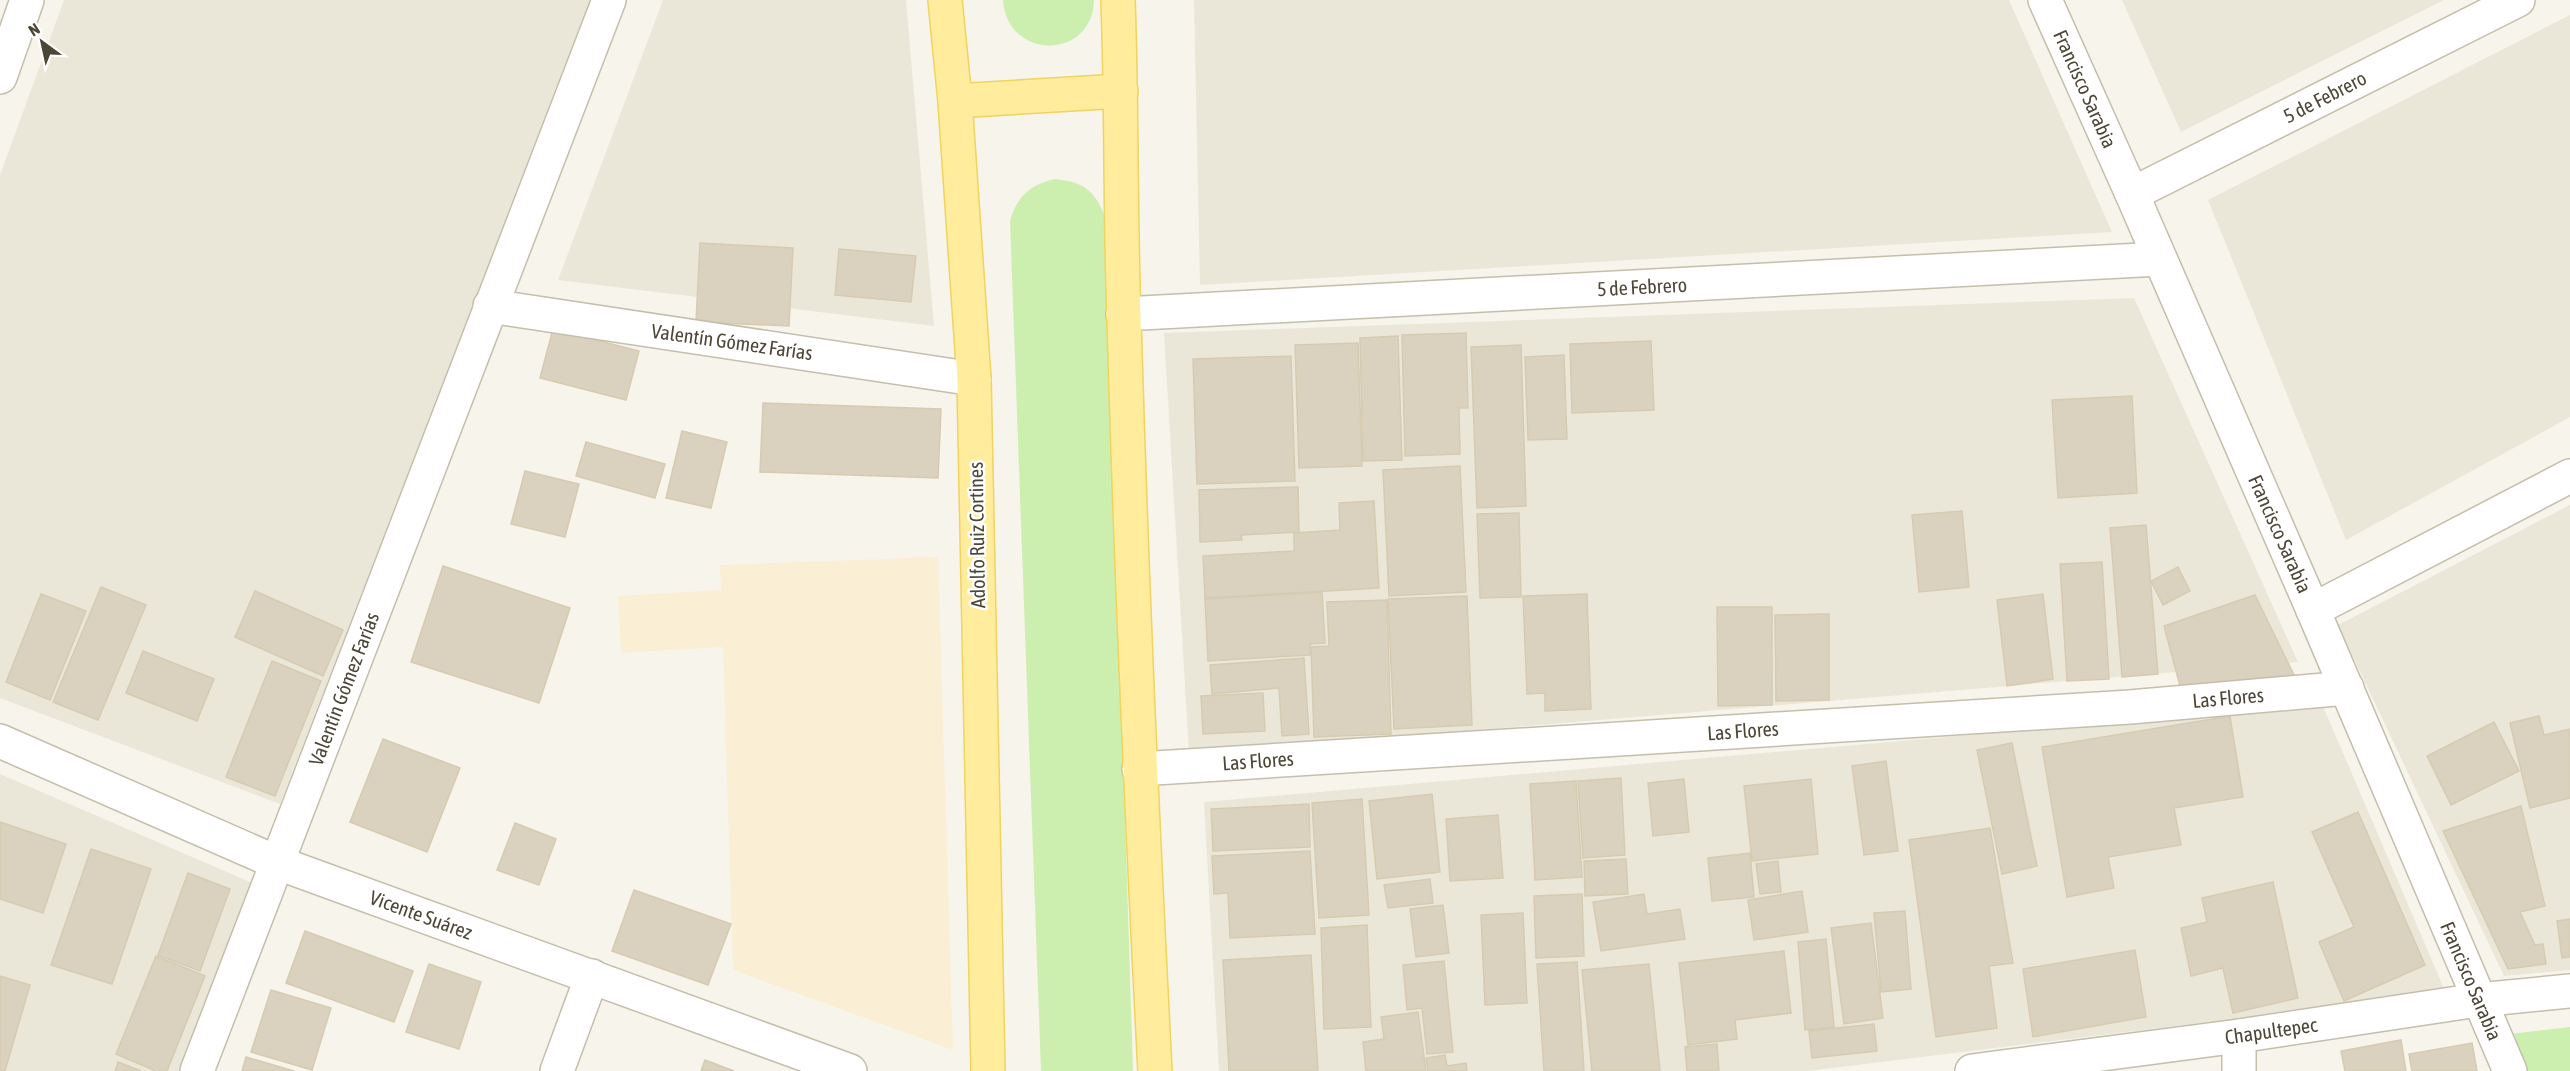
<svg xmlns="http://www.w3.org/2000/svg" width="2570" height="1071" viewBox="0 0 2570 1071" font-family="'Asap Condensed',sans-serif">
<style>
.residential{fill:#ebe7d8}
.commercial{fill:#faeed5}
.green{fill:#ccefb0}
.building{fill:#dad2bf;stroke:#d6cbb1;stroke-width:1.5}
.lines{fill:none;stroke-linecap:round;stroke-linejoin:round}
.minor-casing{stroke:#c4beac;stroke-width:36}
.major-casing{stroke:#f1d35f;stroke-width:36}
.minor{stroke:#fff;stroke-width:33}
.major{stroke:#ffec9c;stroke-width:33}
.labels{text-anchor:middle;stroke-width:5;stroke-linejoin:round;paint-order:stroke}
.street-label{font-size:20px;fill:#4c4637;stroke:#fff}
</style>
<rect width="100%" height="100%" fill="#f7f4eb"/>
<!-- residential -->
<g class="residential">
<polygon points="64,0 591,0 280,804 0,698 0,175"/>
<polygon points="663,0 906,0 934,326 558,280"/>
<polygon points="1194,0 2009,0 2112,232 1200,285"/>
<polygon points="2122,0 2444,0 2181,132"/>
<polygon points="2570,15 2570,417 2346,540 2208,200"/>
<polygon points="2134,298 2298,662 1189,754 1164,333"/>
<polygon points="2570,505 2570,970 2504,976 2338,625"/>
<polygon points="2322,704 2446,993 1808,1071 1219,1071 1204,802"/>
<polygon points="0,774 257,885 184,1071 0,1071"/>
</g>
<!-- commercial -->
<polygon class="commercial" points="938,557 953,1050 733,970 723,647 621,653 618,596 721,590 720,565"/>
<!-- green -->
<g class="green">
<path d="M1003 0H1094C1093 60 1007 61 1003 0Z"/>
<path d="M1055 179C1085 182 1095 191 1106 219L1133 1071H1041L1010 221C1017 196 1030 185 1055 179Z"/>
<polygon points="2570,1027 2570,1071 2526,1071 2510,1034"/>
</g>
<!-- building -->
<g class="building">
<polygon points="700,243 793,248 789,326 696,322"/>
<polygon points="839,249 916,256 911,302 835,295"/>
<polygon points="553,329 639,351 626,400 540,378"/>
<polygon points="1466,333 1468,408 1459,408 1460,454 1405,456 1402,335"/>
<polygon points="1398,336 1402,460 1363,461 1360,338"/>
<polygon points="1651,341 1654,410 1572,413 1570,344"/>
<polygon points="1358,343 1362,466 1299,468 1295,345"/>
<polygon points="1521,345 1526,506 1477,508 1471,347"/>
<polygon points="1564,355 1567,439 1528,440 1525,357"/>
<polygon points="1291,356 1295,481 1197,484 1193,359"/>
<polygon points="2132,396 2137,493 2058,498 2052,400"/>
<polygon points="763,403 941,409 938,478 760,472"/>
<polygon points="682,431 727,442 711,508 666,498"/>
<polygon points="586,442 665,464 655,498 576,476"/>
<polygon points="1460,466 1466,592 1389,596 1383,470"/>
<polygon points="525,471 579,484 565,537 511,524"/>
<polygon points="1298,487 1299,532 1241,535 1242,540 1200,542 1199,490"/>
<polygon points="1374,501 1379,588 1205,598 1203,556 1294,551 1294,533 1340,530 1339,503"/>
<polygon points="1962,511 1969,587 1919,592 1912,515"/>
<polygon points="1519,513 1521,597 1480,598 1477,514"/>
<polygon points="2146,525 2158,674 2122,677 2110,528"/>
<polygon points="2102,562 2109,679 2067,681 2060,564"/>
<polygon points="443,566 570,608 539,703 411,662"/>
<polygon points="2178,567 2190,591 2163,605 2151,581"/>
<polygon points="101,587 146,605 98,720 53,702"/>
<polygon points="255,591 343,630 323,676 235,637"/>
<polygon points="1322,592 1325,643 1310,644 1310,655 1208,661 1205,599"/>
<polygon points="41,594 86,611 50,700 6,682"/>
<polygon points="1587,594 1591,709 1545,711 1545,693 1527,694 1523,596"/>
<polygon points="2043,594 2053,679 2007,686 1997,600"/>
<polygon points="2255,595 2295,677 2180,686 2164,626"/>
<polygon points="1467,596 1472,725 1394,729 1388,599"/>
<polygon points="1387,600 1391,734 1314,737 1311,647 1329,646 1327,602"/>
<polygon points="1717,607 1772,607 1772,705 1718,706"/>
<polygon points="1829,614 1829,700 1776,701 1775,615"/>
<polygon points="143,651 214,679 197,721 126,693"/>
<polygon points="1304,658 1309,734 1282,736 1279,688 1212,694 1210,665"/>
<polygon points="272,661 321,681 275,796 226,777"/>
<polygon points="1263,693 1265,731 1203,734 1201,696"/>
<polygon points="2230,716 2243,797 2174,808 2181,845 2108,857 2114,888 2067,897 2042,747"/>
<polygon points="2539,716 2544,735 2570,729 2570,798 2530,808 2510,723"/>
<polygon points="2494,722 2519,771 2451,805 2427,756"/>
<polygon points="383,739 460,768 427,852 350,822"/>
<polygon points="2012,743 2037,866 2002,874 1977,750"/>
<polygon points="1886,761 1898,851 1864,855 1852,766"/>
<polygon points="1621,778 1625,855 1583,858 1578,781"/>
<polygon points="1684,779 1689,832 1653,836 1648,783"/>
<polygon points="1811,779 1818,854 1752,861 1744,786"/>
<polygon points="1576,781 1582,877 1535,880 1530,784"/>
<polygon points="1432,794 1440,872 1377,879 1369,801"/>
<polygon points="1362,799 1369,915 1319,918 1312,803"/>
<polygon points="1309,804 1310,847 1213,851 1211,809"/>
<polygon points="2521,806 2545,906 2520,912 2535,945 2543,944 2546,964 2508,969 2443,831"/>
<polygon points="2358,812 2425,965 2344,1001 2319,942 2354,927 2312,832"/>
<polygon points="1498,815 1503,878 1450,881 1446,819"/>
<polygon points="0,822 66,844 43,913 0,899"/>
<polygon points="515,823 556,839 539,885 497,870"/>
<polygon points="1990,828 2013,963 1989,966 1997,1028 1936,1037 1909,840"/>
<polygon points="91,849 151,869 112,984 51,965"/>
<polygon points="1310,851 1315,934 1230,938 1228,893 1214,894 1212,856"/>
<polygon points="1750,853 1754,897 1712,901 1708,858"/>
<polygon points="1626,859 1628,894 1585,896 1584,861"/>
<polygon points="1778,861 1781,892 1760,894 1756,864"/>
<polygon points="188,873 230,889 200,971 158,955"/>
<polygon points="1430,879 1433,903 1388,908 1384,885"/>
<polygon points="2273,882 2298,998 2233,1013 2223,968 2191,976 2181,928 2207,922 2202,898"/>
<polygon points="634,890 731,924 708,985 612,951"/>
<polygon points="1802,891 1808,932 1754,940 1748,900"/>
<polygon points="1582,894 1584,956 1536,958 1534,896"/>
<polygon points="1644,894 1647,914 1680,909 1685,939 1601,951 1593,902"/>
<polygon points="1443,905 1449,953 1416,957 1410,909"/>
<polygon points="1905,911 1911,989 1881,992 1874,913"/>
<polygon points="1523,913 1527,1003 1485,1005 1481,915"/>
<polygon points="2570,919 2570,957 2562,958 2557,921"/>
<polygon points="1871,923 1883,1018 1844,1024 1831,928"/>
<polygon points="1367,925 1371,1027 1324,1029 1321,928"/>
<polygon points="305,931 413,971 394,1022 286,983"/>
<polygon points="1826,939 1834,1027 1805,1030 1798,942"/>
<polygon points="2135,950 2146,1017 2033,1037 2023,969"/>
<polygon points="1784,951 1791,1013 1735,1020 1737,1039 1688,1045 1679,963"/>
<polygon points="1311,955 1318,1071 1229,1071 1223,960"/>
<polygon points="156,956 205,976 167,1071 156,1071 116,1054"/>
<polygon points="1444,961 1453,1052 1427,1054 1422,1008 1407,1010 1403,965"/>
<polygon points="1577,962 1584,1071 1544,1071 1537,964"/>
<polygon points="429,964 481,982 459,1049 406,1032"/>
<polygon points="1649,964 1660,1071 1592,1071 1582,970"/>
<polygon points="0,976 30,985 5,1071 0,1071"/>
<polygon points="271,990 331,1008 312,1070 251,1052"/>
<polygon points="1418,1012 1426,1071 1366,1071 1363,1042 1384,1039 1381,1017"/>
<polygon points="1874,1024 1877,1051 1812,1058 1809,1031"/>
<polygon points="2401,1040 2406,1071 2345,1071 2341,1051"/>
<polygon points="2472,1043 2477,1071 2412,1071 2409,1054"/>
<polygon points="1717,1044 1719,1071 1687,1071 1685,1047"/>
<polygon points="1445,1055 1447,1066 1466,1063 1467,1071 1428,1071 1426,1058"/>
<polygon points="246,1057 294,1071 242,1071"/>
<polygon points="705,1060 734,1071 701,1071"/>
<polygon points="118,1062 141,1071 115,1071"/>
</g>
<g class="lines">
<defs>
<g id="minor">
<polyline points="2045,0 2132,194 2313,610 2510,1071"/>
<polyline points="0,77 27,0"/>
<polyline points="2132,194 2518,0"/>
<polyline points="490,306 974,379"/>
<polyline points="1123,314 2160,259"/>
<polyline points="2313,610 2570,476"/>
<polyline points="0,741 278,863 850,1071"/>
<polyline points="1139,769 2130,707 2347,688"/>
<polyline points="197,1071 609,0"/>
<polyline points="557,1071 592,976"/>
<polyline points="1972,1071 2239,1036 2478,1000 2570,991"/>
<polyline points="2239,1071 2239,1036"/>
</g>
<g id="major">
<polyline points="945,0 955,101 974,379 988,1071"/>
<path d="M1118 0C1122 106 1120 212 1124 318 1131 569 1142 820 1155 1071"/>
<polyline points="955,101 1121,91"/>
</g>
</defs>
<!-- minor casing -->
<use href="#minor" class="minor-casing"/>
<!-- major casing -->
<use href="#major" class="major-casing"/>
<!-- minor -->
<use href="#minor" class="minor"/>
<!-- major -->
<use href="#major" class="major"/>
</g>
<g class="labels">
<!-- street labels -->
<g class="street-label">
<text transform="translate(2085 89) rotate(66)" y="7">Francisco Sarabia</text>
<text transform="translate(2325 97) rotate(-27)" y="7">5 de Febrero</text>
<text transform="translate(1642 287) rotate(-3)" y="7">5 de Febrero</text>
<text transform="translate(732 342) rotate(8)" y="7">Valentín Gómez Farías</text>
<text transform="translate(2280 534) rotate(66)" y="7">Francisco Sarabia</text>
<text transform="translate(977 535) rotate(-91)" y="7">Adolfo Ruiz Cortines</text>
<text transform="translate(344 689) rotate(-69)" y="7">Valentín Gómez Farías</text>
<text transform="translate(2228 698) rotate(-5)" y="7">Las Flores</text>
<text transform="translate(1743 731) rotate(-4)" y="7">Las Flores</text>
<text transform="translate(1258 761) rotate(-4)" y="7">Las Flores</text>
<text transform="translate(421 915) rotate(20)" y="7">Vicente Suárez</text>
<text transform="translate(2471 981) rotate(67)" y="7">Francisco Sarabia</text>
<text transform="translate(2271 1031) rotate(-8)" y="7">Chapultepec</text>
</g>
</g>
<!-- north arrow -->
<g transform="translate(42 42) rotate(327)" stroke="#ffffff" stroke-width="4.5" paint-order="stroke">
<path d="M0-4.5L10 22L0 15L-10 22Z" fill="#4c4637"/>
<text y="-9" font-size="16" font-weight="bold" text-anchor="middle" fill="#4c4637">N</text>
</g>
</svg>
